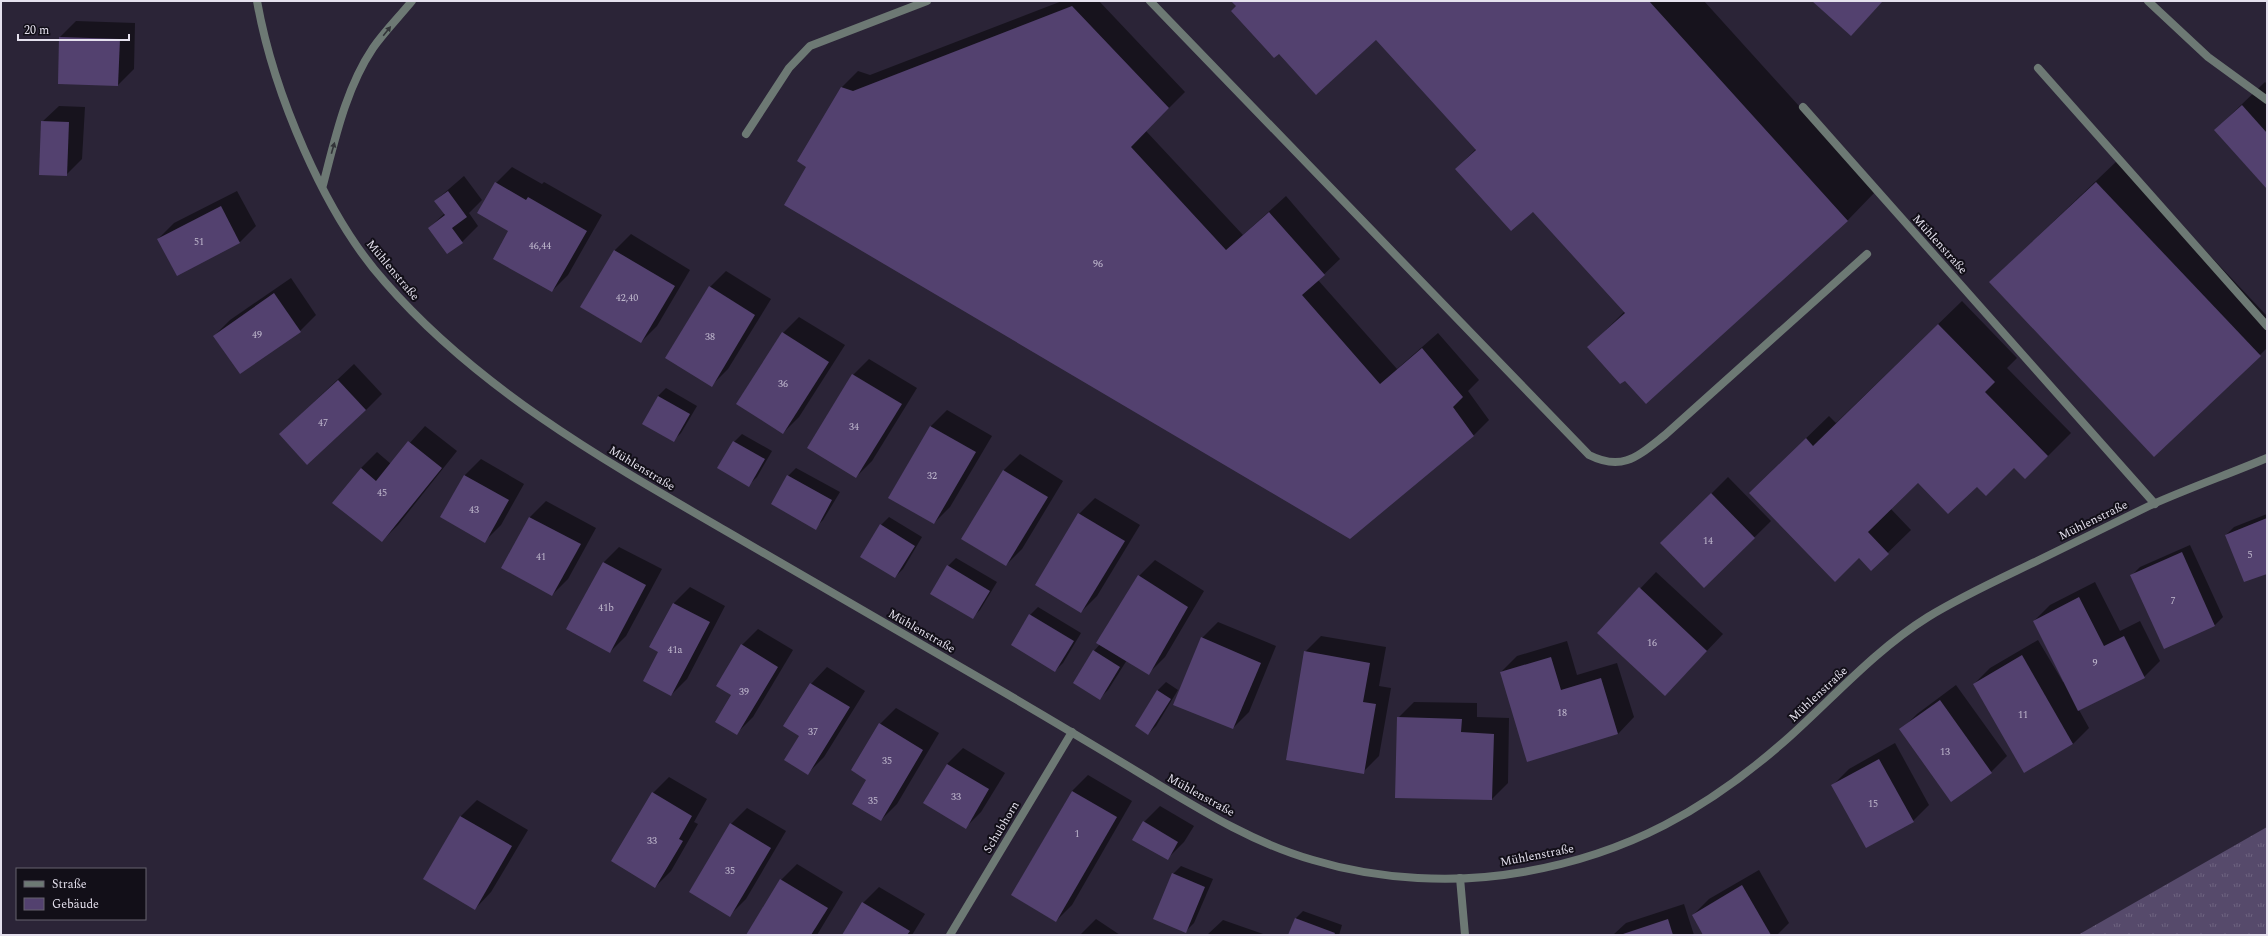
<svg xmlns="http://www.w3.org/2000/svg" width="2268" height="936" viewBox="0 0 2268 936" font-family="Spectral,serif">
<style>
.grass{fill:url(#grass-tufts)}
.shadow{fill:#0007}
.building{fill:#53416f}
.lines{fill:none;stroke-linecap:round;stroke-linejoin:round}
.service{stroke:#6d7974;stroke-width:8}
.minor{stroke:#6d7974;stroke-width:8}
.tertiary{stroke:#6d7974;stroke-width:8}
.oneway{fill:#323438}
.labels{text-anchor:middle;stroke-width:4;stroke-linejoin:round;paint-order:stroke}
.number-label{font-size:10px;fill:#c0b9ce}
.street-label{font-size:12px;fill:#e5e1ee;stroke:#120f18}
</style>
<defs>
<pattern id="grass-tufts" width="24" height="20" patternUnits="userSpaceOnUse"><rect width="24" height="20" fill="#564a6b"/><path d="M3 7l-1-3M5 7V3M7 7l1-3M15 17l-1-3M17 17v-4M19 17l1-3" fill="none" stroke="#6e6480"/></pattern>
</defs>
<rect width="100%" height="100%" fill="#2b2437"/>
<!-- grass -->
<polygon class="grass" points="2267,827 2267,935 2078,935"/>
<!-- shadow -->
<g class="shadow">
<polygon points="1062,1 1099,1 1185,92 1146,131 1243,235 1286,196 1340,259 1318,280 1397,369 1438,333 1479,380 1468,391 1489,420 1473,436 808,166 842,87 858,71 870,75"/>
<polygon points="1233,1 1704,1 1876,191 1848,220 1646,402 1625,379 1588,348 1625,311 1533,210 1456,169 1476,149 1377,39 1237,6"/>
<polygon points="1813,1 1883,1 1851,35"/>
<polygon points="76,21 135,23 134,69 118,85 59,83 60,37"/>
<polygon points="2265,82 2267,84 2267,188 2215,130"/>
<polygon points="59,106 85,107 82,159 66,175 42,122"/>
<polygon points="2119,159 2267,316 2267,348 2260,355 1990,282"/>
<polygon points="512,167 542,184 544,182 602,215 568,275 552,291 509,231 496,183"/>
<polygon points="464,176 482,200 469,213 478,226 462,242 447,253 429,228 445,213 435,201"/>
<polygon points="237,191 256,226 240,242 158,239 174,223"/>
<polygon points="631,234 690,270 657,326 641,342 581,307 615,250"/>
<polygon points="726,271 771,299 728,369 712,385 710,287"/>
<polygon points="291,278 316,315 300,331 214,336 230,320"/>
<polygon points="1962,301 2017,358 2007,368 2071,433 2048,456 2014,467 1977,486 1918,482 1890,508 1911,530 1871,569 1773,470 1829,416 1836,423"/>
<polygon points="799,317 845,345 799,417 783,433 738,404 783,333"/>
<polygon points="869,359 917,388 872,461 856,477 853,375"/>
<polygon points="354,364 382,394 366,410 280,434"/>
<polygon points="666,388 697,406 681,433 673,441 658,396"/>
<polygon points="947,410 992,436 950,507 934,523 889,497 931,426"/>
<polygon points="425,426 457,451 398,525 382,541 361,468 377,452 391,464"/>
<polygon points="742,434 772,451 757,477 749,485 734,442"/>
<polygon points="1020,454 1063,481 1022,549 1006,565 962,539 1004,470"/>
<polygon points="481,459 524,484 501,525 485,541 441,517 465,475"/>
<polygon points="796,468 840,492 823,520 815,528 772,504 788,476"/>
<polygon points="1728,477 1771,521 1704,587 1662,543"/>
<polygon points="1095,498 1140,525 1097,596 1081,612 1079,514"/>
<polygon points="546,501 596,528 568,579 552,595 502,568 530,517"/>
<polygon points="2267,514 2267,574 2226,535 2234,527"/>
<polygon points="889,517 922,537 903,569 895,577 862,556 881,525"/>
<polygon points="2190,545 2223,617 2215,625 2164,647 2132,575 2140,567"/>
<polygon points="619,547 662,569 626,636 610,652 603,563"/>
<polygon points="956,558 997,582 980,610 972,618 948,566"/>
<polygon points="1155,560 1204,591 1165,657 1149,673 1127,660 1108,690 1100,698 1094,651 1100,644 1139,576"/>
<polygon points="1656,572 1723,634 1681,678 1598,633"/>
<polygon points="2095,582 2120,631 2140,621 2160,661 2144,677 2079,710 2089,728 2073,744 2025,771 1974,684 1990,668 2038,640 2063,682 2064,682 2034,621 2050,605"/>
<polygon points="690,587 725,606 687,679 671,695 660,651 651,646 674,603"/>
<polygon points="1038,607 1081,633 1063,663 1055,671 1030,615"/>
<polygon points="1218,622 1276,646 1249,712 1233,728 1202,638"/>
<polygon points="758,629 793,650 753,717 737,733 733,695 742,645"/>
<polygon points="1321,636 1386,647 1379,686 1391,688 1379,756 1363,772 1305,652"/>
<polygon points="1567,641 1577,675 1617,663 1634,717 1618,734 1501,672 1517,656"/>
<polygon points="827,667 865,691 824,757 808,773 800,735 785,726 811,684"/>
<polygon points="1166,682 1178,690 1156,726 1148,734 1136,726 1158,690"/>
<polygon points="1956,685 2007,756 1991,772 1901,730 1917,714"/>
<polygon points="1414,702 1477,703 1477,717 1509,718 1508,783 1492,799 1398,718"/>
<polygon points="896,708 939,733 897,804 881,820 868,779 880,724"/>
<polygon points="1895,743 1929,805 1913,821 1833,785 1849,769"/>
<polygon points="963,748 1005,773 981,812 965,828 947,764"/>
<polygon points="1088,775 1132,801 1072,905 1056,921 1012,895 1072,791"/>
<polygon points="669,777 707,799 694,822 698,824 671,871 655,887 653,793"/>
<polygon points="477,800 528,830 491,892 475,909 424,879 461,816"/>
<polygon points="1160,806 1194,826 1184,842 1168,858 1144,822"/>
<polygon points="747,808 786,831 746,899 730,915 731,824"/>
<polygon points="797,864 843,892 817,935 748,935 781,880"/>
<polygon points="1181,866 1213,879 1194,923 1186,931 1173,874"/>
<polygon points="1759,870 1789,923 1777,935 1705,935 1693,915 1709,899"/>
<polygon points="879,887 925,914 912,935 843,935 863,903"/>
<polygon points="1684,904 1694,935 1613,935 1626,923"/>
<polygon points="1303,911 1342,925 1339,935 1289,935 1295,919"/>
<polygon points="1096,919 1120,935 1080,935"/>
<polygon points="1223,920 1266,935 1207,935"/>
</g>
<!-- building -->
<g class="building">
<polygon points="1231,1 1649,1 1848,221 1646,404 1625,381 1620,384 1587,347 1625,313 1533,212 1511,231 1455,169 1476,150 1376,40 1316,95 1279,54 1274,58 1231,11 1236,6"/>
<polygon points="1812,1 1883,1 1851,36"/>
<polygon points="1072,6 1169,108 1131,147 1226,250 1269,212 1325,275 1302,295 1380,384 1422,348 1463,397 1453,407 1474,436 1350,539 784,205 806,167 797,161 841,87 853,91"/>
<polygon points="59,37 120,39 118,86 58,84"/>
<polygon points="2242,105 2267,133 2267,189 2214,130"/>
<polygon points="41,121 69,122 67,176 39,175"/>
<polygon points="495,182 526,200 528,197 587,231 552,292 493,259 508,231 477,213"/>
<polygon points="2096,182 2261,356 2154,457 1989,282"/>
<polygon points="448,191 467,217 452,228 463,243 447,254 428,228 445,215 434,201"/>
<polygon points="221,206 240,243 177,276 157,239"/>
<polygon points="614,250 675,286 641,343 580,307"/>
<polygon points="709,286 755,315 712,387 665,358"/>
<polygon points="274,293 301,332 240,374 213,336"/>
<polygon points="1938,324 1995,382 1985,392 2048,456 2025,479 2014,468 1986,496 1977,487 1948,514 1918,483 1868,532 1889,554 1871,571 1859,558 1835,582 1749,493 1806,438 1813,446"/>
<polygon points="782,332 829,362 783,434 736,404"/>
<polygon points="852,374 902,404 856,478 807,448"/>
<polygon points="338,380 366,410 307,465 279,434"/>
<polygon points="658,396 690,414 674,442 642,424"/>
<polygon points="930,426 976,452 934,524 888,498"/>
<polygon points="408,441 442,468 382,542 332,503 361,468 376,481"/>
<polygon points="733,441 765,459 749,487 717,468"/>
<polygon points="1003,470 1048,497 1006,566 961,539"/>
<polygon points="464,475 509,500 485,543 440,517"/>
<polygon points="787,475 832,500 816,530 771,504"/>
<polygon points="1711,493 1755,538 1704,588 1660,543"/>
<polygon points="1078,513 1125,541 1081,613 1035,585"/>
<polygon points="529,517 581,544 552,596 501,568"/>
<polygon points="2267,518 2267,574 2244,582 2225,535"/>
<polygon points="880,524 915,546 895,578 860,557"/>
<polygon points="2182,552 2215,626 2164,649 2130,575"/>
<polygon points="603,562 646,585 610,653 566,629"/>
<polygon points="947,565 990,591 973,619 930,594"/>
<polygon points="1138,575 1188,607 1149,675 1096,643"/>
<polygon points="1639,587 1707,651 1665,696 1597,633"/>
<polygon points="2079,597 2104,646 2124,636 2145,678 2078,711 2033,621"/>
<polygon points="673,603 710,622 671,696 643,681 658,652 649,647"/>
<polygon points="1029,614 1074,641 1055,672 1011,645"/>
<polygon points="1201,637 1261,663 1233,729 1173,705"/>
<polygon points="741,644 778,667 737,735 715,722 731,695 716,686"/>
<polygon points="1093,650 1120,667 1100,700 1073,683"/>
<polygon points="1304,651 1370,663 1363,702 1376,704 1364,774 1286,760"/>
<polygon points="2022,655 2073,744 2024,773 1973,684"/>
<polygon points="1551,657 1561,690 1601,678 1618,734 1527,762 1500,672"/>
<polygon points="810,683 850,707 808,775 784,760 799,736 783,726"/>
<polygon points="1157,690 1171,699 1148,735 1135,726"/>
<polygon points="1940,700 1992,773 1951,802 1899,729"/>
<polygon points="1397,717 1462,719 1461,732 1494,734 1492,800 1395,798"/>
<polygon points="879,723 923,750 881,821 852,804 866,780 851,770"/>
<polygon points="1879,759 1914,822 1866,848 1831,785"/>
<polygon points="947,764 989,789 966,829 923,803"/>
<polygon points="1072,791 1117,817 1056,922 1011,895"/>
<polygon points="652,792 692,816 679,839 683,841 655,888 611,861"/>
<polygon points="460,816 512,846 475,910 423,879"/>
<polygon points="1143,821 1178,842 1168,860 1132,840"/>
<polygon points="730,823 771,848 730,917 689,892"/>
<polygon points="1172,873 1205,887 1186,933 1153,919"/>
<polygon points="780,879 828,908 811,935 746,935"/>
<polygon points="1742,885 1771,935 1703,935 1692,915"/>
<polygon points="862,902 910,931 907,935 842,935"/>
<polygon points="1295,918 1335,933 1334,935 1288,935"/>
<polygon points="1668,919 1673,935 1620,935"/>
</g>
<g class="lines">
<!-- service -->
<g class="service">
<path d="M1150 1 1589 455C1623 472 1638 456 1665 435L1867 254"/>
<polyline points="2148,1 2208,57 2267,100"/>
<polyline points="2038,68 2267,326"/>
<polyline points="746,134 789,68 810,46 927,1"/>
<polyline points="1460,878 1465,935"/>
</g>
<!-- minor -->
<g class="minor">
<polyline points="1803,107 2155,504"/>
<polyline points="950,935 1072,732"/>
</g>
<!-- tertiary -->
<g class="tertiary">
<path d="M257 1C273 91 324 214 385 282 478 389 605 461 726 531 820 585 913 640 1007 694 1053 721 1100 749 1146 777 1199 809 1253 843 1313 860 1379 880 1456 884 1523 872 1628 854 1708 809 1787 739 1833 698 1875 650 1928 617 1964 595 2002 578 2039 560 2076 542 2114 523 2151 505 2189 488 2229 474 2267 458"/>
<path d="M323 185C335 139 346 88 373 48 384 32 399 17 412 1"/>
</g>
</g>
<!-- one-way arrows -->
<defs><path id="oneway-solid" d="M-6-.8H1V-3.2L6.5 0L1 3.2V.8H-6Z"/></defs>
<g class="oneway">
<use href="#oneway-solid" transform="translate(387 31) rotate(-51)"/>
<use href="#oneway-solid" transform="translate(333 148) rotate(-74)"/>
</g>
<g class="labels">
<!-- number labels -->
<g class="number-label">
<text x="199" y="245">51</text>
<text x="540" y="249">46,44</text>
<text x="1098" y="267">96</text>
<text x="627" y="301">42,40</text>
<text x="257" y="338">49</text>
<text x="710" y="340">38</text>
<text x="783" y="387">36</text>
<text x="323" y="426">47</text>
<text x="854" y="430">34</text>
<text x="932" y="479">32</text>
<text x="382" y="496">45</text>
<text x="474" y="513">43</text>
<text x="1708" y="544">14</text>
<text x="2250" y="558">5</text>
<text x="541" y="560">41</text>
<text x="2173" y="604">7</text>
<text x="606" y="611">41b</text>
<text x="1652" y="646">16</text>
<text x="675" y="653">41a</text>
<text x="2095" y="666">9</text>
<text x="744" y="695">39</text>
<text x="1562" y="716">18</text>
<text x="2023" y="718">11</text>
<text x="813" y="735">37</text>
<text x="1945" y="755">13</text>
<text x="887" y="764">35</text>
<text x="956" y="800">33</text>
<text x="873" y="804">35</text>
<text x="1873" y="807">15</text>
<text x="1077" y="837">1</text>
<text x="652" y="844">33</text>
<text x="730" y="874">35</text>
</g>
<!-- street labels -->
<g class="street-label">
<text transform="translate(1940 244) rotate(48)" y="4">Mühlenstraße</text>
<text transform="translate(393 270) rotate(50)" y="4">Mühlenstraße</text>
<text transform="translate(642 468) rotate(31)" y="4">Mühlenstraße</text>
<text transform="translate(2093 520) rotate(-26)" y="4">Mühlenstraße</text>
<text transform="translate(922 631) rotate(30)" y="4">Mühlenstraße</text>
<text transform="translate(1818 694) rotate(-43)" y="4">Mühlenstraße</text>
<text transform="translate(1201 795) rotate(29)" y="4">Mühlenstraße</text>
<text transform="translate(1001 827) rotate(-59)" y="4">Schubhorn</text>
<text transform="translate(1537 855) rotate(-11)" y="4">Mühlenstraße</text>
</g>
</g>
<!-- border -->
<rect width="2268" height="936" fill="none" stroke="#e5e1ee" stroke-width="4"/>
<!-- legend -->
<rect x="16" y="868" width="130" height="52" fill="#120f18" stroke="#66636e"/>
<rect x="24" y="881" width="20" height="6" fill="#6d7974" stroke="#66636e"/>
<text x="52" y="888" font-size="12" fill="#e5e1ee">Straße</text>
<rect x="24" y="898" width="20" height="12" fill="#53416f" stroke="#66636e"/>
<text x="52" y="908" font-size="12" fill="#e5e1ee">Gebäude</text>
<!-- scale -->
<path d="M18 34v6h111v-6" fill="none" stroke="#e5e1ee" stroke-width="2"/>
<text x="24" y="34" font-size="12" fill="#e5e1ee" stroke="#120f18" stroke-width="3" paint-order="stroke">20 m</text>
</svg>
